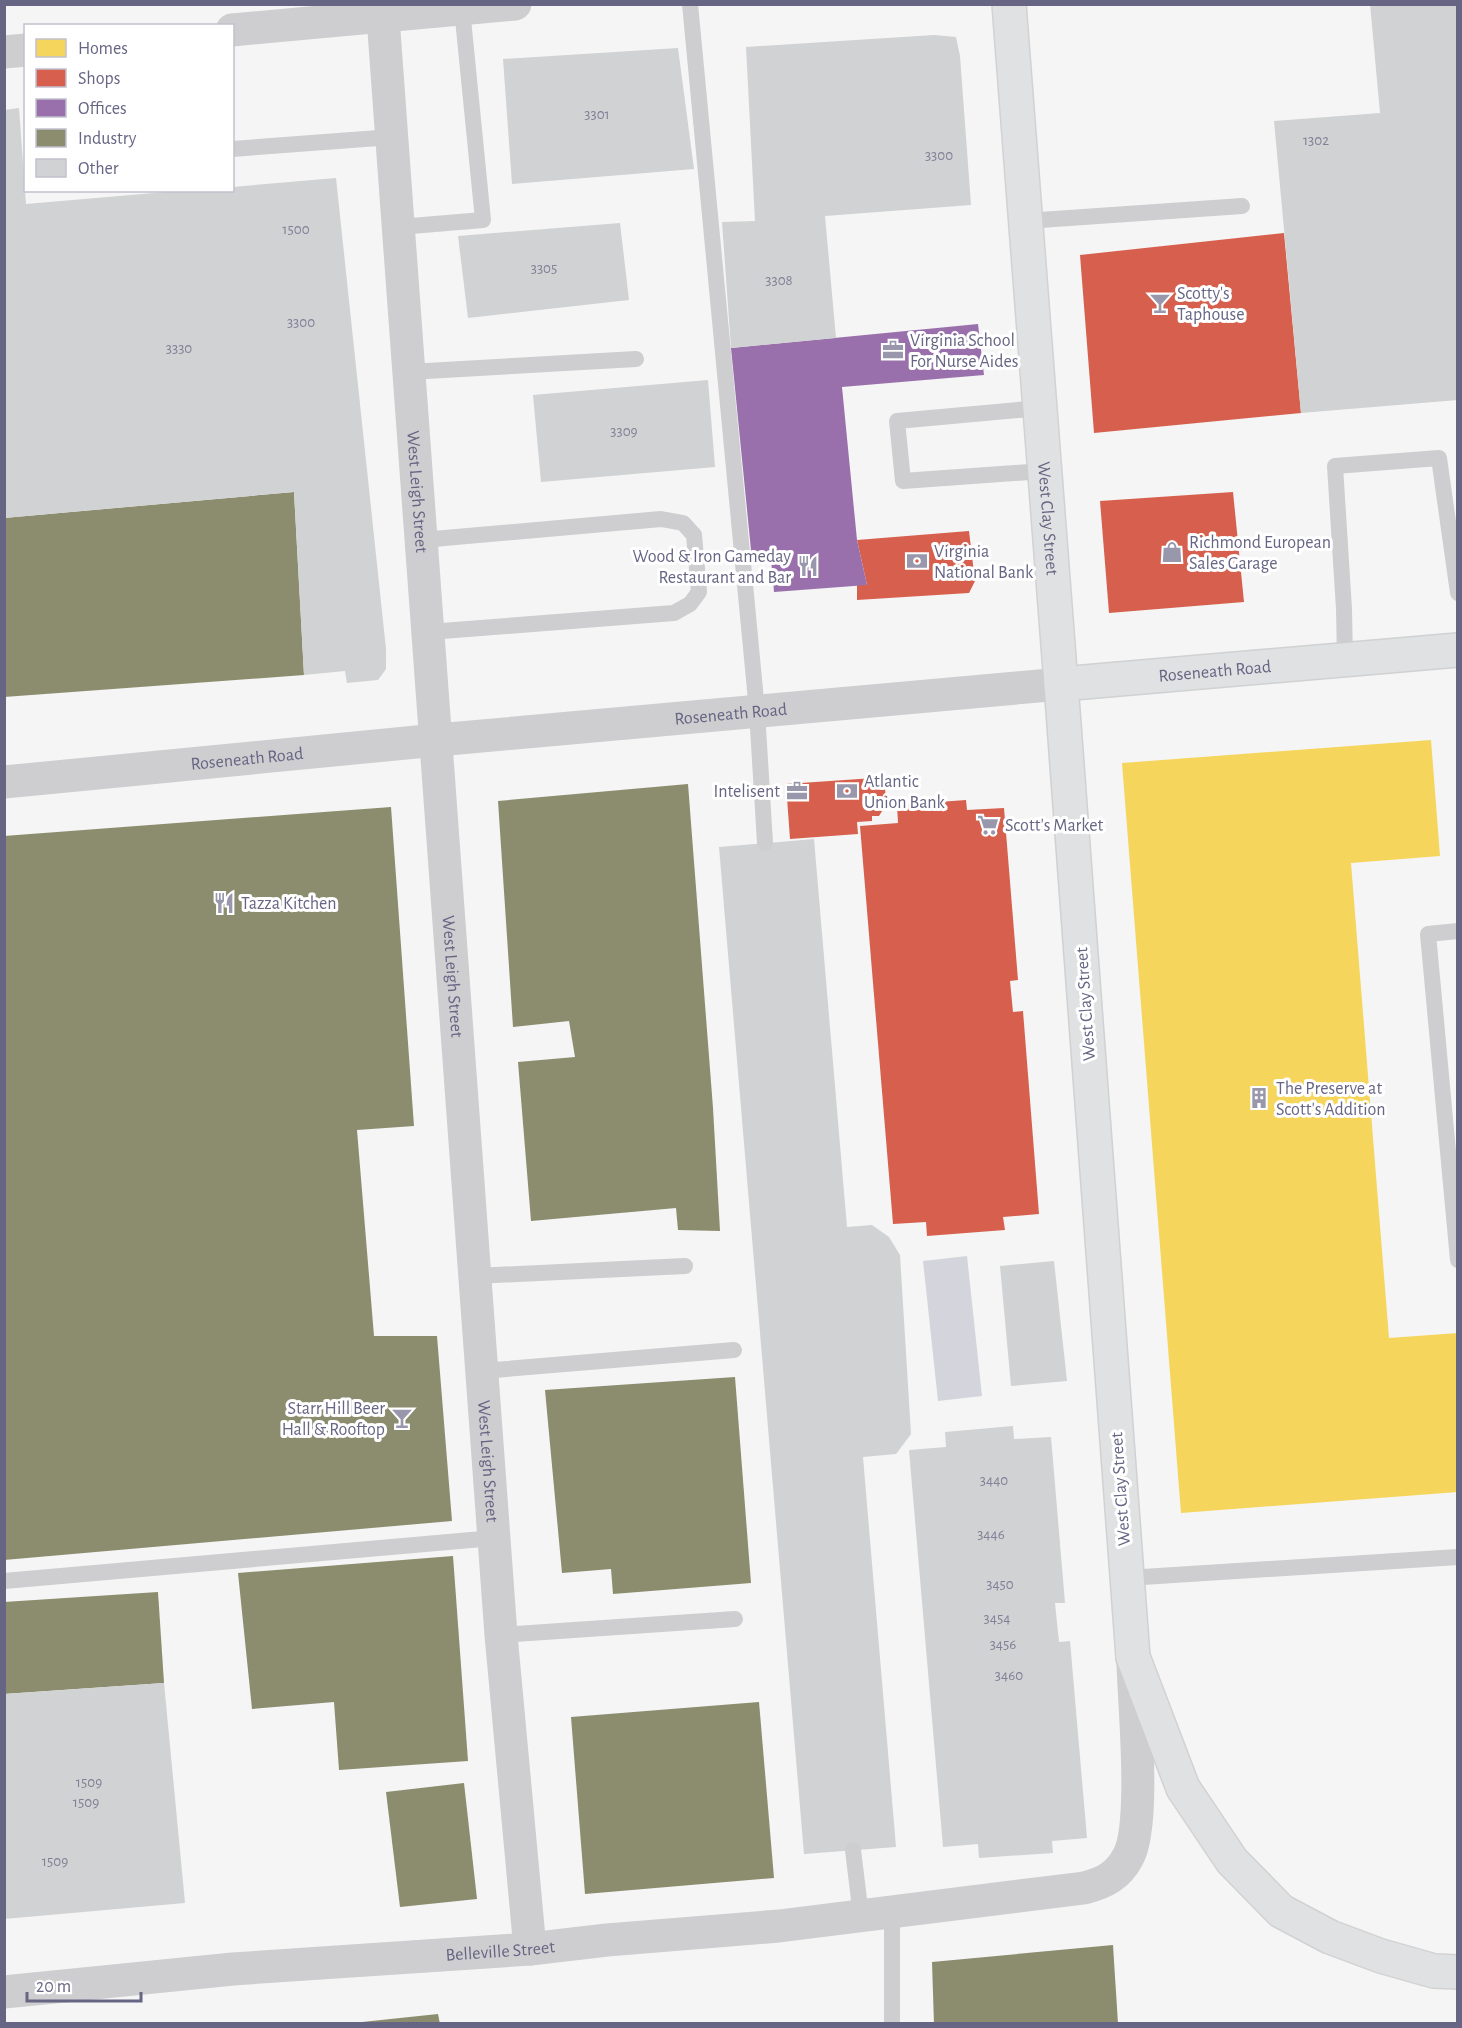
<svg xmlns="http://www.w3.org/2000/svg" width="1462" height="2028" viewBox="0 0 1462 2028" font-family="'Alegreya Sans',sans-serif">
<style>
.water{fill:#d4d5dc}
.homes{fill:#f6d55c}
.shops{fill:#d6604d}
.offices{fill:#9970ab}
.industry{fill:#8c8c6e}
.building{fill:#d1d2d3}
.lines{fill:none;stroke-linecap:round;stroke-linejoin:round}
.secondary-casing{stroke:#d2d2d4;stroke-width:36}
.primary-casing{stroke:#d0d1d2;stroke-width:36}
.highway-casing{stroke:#d2d2d3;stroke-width:36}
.lane{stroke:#cecdcf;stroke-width:16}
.street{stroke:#cecdcf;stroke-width:33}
.secondary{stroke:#e0e1e2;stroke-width:33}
.primary{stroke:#e0e1e2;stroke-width:33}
.highway{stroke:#e0e1e2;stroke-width:33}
.labels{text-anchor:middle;stroke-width:6;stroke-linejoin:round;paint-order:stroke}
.number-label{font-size:15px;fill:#828098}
.poi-label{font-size:18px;fill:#676584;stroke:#fff;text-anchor:start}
.street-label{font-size:18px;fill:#676584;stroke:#fff}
</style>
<rect width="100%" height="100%" fill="#f4f5f4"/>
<!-- water -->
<polygon class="water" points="967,1256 982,1396 938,1401 923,1261"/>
<!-- homes -->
<polygon class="homes" points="1431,740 1440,856 1351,863 1389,1338 1458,1333 1458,1492 1181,1513 1122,763"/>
<!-- shops -->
<g class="shops">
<polygon points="1284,233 1301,413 1094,433 1080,255"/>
<polygon points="1233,492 1244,602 1109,613 1100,501"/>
<polygon points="969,531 975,581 969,593 857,600 857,585 867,585 857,540"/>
<polygon points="874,778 885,787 886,805 879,816 872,816 872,821 857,822 858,834 790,839 786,784"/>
<polygon points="966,800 967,810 1004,808 1018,980 1010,981 1013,1012 1023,1011 1039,1214 1003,1217 1005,1230 927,1236 926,1222 893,1224 860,826 898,823 897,805"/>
</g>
<!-- offices -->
<polygon class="offices" points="978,324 984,375 842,387 857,540 867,585 774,592 771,559 752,560 731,348"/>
<!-- industry -->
<g class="industry">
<polygon points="294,492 304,675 4,697 4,518"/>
<polygon points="688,784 713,1108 720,1231 678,1230 676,1208 531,1221 518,1062 575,1057 569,1021 513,1027 498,801"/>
<polygon points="391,807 414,1126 357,1130 374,1336 437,1336 452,1521 4,1560 4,836"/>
<polygon points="735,1377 751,1583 613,1594 611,1569 562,1573 545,1390"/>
<polygon points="453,1556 468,1761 339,1770 334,1702 252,1709 238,1573"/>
<polygon points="158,1592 164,1683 4,1694 4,1602"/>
<polygon points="759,1702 774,1878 585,1894 571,1717"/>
<polygon points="464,1783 477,1899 400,1907 386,1792"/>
<polygon points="1113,1945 1118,2024 934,2024 932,1962"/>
<polygon points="438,2014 440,2024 363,2024 362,2022"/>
</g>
<!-- building -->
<g class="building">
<polygon points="1370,4 1458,4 1458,400 1301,413 1274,121 1380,113"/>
<polygon points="934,35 956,37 960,56 971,205 825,216 836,338 731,348 722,222 755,221 746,47"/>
<polygon points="678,48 694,169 512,184 503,59"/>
<polygon points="19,108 26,204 189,190 232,190 232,187 336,178 386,649 386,669 378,680 347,683 345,671 304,675 294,492 4,518 4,110"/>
<polygon points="620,223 629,300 468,318 458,236"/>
<polygon points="708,380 715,467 541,482 533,395"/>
<polygon points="814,839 847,1227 872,1225 889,1237 900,1255 911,1434 896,1454 863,1457 896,1847 804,1854 719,847"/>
<polygon points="1054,1261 1067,1381 1011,1386 1000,1266"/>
<polygon points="1013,1426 1014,1439 1051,1437 1065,1603 1055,1603 1059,1642 1070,1641 1087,1838 1052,1841 1053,1853 979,1858 978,1844 943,1847 909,1450 946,1447 945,1432"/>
<polygon points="164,1683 185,1903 4,1919 4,1694"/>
</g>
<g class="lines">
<defs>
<g id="secondary">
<path id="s4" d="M1009 4 1061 684"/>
</g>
<g id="primary">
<path id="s5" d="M1133 1657 1061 684 1458 650"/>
</g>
<polyline id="highway" points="1133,1657 1183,1788 1232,1861 1281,1911 1330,1937 1381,1956 1434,1971 1458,1972"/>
</defs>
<!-- secondary casing -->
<use href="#secondary" class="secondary-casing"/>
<!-- primary casing -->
<use href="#primary" class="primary-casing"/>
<!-- highway casing -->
<use href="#highway" class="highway-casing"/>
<!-- lane -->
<g class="lane">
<polyline points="690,4 757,711 765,843"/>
<polyline points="232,149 392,137"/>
<polyline points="1026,221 1242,206"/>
<polyline points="399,227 483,220 462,9"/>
<polyline points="409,372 636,359"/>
<polyline points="1039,408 897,421 903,481 1044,471"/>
<polyline points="422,540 661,519 683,523 694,535 699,592 690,604 674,613 429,632"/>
<polyline points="1345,660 1344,609 1335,466 1439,458 1458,593"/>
<polyline points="1458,931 1428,934 1458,1260"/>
<polyline points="475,1276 685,1266"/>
<polyline points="482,1371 734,1350"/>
<polyline points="1127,1578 1458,1557"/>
<polyline points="4,1581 494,1538"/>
<polyline points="501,1635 735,1619"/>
<polyline points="853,1850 861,1916"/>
<polyline points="892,1913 892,2024"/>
</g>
<!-- street -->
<g class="street">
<path id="s1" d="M382 4 501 1635 530 1949"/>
<polyline points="232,30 515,4"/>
<polyline points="4,52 26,50"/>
<path id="s2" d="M4 782 437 740 1061 684"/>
<path id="s3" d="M4 1992 233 1969 530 1949 607 1940 779 1926 1084 1888C1104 1883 1118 1876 1128 1857 1146 1825 1134 1704 1133 1663"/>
</g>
<!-- secondary -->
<use href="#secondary" class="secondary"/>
<!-- primary -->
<use href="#primary" class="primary"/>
<!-- highway -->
<use href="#highway" class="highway"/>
</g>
<!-- icons -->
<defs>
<symbol id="bar-bare" viewBox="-9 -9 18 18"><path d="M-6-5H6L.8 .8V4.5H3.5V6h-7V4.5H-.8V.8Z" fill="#9897ab" stroke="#fff" stroke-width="2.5" paint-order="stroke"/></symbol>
<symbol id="office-bare" viewBox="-9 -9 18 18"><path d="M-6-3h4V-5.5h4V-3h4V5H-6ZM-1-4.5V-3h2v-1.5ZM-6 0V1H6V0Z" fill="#9897ab" stroke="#fff" stroke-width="2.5" paint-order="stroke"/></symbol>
<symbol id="shop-bare" viewBox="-9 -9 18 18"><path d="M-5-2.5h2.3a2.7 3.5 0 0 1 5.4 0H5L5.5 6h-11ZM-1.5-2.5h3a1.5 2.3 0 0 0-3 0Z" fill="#9897ab" stroke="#fff" stroke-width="2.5" paint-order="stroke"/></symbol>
<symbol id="bank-bare" viewBox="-9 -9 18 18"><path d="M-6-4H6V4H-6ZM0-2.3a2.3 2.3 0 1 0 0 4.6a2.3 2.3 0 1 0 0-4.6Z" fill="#9897ab" stroke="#fff" stroke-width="2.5" paint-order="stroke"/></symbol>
<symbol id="restaurant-bare" viewBox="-9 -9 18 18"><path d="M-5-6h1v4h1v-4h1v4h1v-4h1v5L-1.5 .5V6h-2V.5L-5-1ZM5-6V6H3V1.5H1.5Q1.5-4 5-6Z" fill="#9897ab" stroke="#fff" stroke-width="2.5" paint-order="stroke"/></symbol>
<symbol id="supermarket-bare" viewBox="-9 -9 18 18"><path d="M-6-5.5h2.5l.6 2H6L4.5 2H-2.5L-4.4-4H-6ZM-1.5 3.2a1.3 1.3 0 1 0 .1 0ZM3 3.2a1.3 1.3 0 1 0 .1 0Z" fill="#9897ab" stroke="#fff" stroke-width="2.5" paint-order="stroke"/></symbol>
<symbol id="building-bare" viewBox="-9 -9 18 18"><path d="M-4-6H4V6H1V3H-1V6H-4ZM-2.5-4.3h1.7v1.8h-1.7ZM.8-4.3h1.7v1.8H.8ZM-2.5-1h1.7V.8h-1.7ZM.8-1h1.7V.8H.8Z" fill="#9897ab" stroke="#fff" stroke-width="2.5" paint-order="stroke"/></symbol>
</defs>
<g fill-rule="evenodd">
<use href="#bar-bare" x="1145" y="288" width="30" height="30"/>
<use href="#office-bare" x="878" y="335" width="30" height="30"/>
<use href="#shop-bare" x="1157" y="537" width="30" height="30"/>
<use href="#bank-bare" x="902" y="546" width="30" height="30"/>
<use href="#restaurant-bare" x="793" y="551" width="30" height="30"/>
<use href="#office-bare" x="782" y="776" width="30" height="30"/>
<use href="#bank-bare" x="832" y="776" width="30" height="30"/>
<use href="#supermarket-bare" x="973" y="810" width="30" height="30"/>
<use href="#restaurant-bare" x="209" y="888" width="30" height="30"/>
<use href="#building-bare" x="1244" y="1083" width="30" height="30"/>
<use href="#bar-bare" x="387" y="1403" width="30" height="30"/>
</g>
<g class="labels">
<!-- number labels -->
<g class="number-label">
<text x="597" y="119">3301</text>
<text x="1316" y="145">1302</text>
<text x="939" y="160">3300</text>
<text x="296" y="234">1500</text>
<text x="544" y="273">3305</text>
<text x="779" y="285">3308</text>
<text x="301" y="327">3300</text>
<text x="179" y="353">3330</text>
<text x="624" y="436">3309</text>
<text x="994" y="1485">3440</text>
<text x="991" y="1539">3446</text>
<text x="1000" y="1589">3450</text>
<text x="997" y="1623">3454</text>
<text x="1003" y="1649">3456</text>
<text x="1009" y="1680">3460</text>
<text x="89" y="1787">1509</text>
<text x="86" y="1807">1509</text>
<text x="55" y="1866">1509</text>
</g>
<!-- poi labels -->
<g class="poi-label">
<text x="1177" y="299">Scotty's<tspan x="1177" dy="21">Taphouse</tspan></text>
<text x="910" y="346">Virginia School<tspan x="910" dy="21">For Nurse Aides</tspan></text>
<text x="1189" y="548">Richmond European<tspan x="1189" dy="21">Sales Garage</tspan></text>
<text x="934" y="557">Virginia<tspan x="934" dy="21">National Bank</tspan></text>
<text x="791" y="562" text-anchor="end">Wood &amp; Iron Gameday<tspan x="791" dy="21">Restaurant and Bar</tspan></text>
<text x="864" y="787">Atlantic<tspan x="864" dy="21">Union Bank</tspan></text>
<text x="780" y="797" text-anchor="end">Intelisent</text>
<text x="1005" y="831">Scott's Market</text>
<text x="241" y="909">Tazza Kitchen</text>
<text x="1276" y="1094">The Preserve at<tspan x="1276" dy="21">Scott's Addition</tspan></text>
<text x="385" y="1414" text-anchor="end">Starr Hill Beer<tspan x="385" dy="21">Hall &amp; Rooftop</tspan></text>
</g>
<!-- street labels -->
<g class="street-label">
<text dy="6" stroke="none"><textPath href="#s1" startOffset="489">West Leigh Street</textPath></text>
<text dy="6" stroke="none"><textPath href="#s4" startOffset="516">West Clay Street</textPath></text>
<text dy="6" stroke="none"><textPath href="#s5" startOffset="1130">Roseneath Road</textPath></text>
<text dy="6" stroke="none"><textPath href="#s2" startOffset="730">Roseneath Road</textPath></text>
<text dy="6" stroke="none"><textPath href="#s2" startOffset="244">Roseneath Road</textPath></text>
<text dy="6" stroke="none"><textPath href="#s1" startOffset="975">West Leigh Street</textPath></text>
<text transform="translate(1085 1004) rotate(-94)" y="6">West Clay Street</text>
<text dy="6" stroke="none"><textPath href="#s1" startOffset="1461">West Leigh Street</textPath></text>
<text transform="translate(1120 1489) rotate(-94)" y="6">West Clay Street</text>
<text dy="6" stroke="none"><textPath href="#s3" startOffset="498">Belleville Street</textPath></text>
</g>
</g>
<!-- border -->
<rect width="1462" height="2028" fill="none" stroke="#676584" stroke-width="12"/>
<!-- legend -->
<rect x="24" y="24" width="210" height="168" fill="#ffffff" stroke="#c2c1ce" stroke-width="1.5"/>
<rect x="36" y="39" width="30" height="18" fill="#f6d55c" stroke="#c2c1ce" stroke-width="1.5"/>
<text x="78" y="54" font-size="18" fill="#676584">Homes</text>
<rect x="36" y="69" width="30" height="18" fill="#d6604d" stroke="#c2c1ce" stroke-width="1.5"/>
<text x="78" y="84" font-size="18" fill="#676584">Shops</text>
<rect x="36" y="99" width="30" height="18" fill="#9970ab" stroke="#c2c1ce" stroke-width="1.5"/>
<text x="78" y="114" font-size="18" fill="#676584">Offices</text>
<rect x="36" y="129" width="30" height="18" fill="#8c8c6e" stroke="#c2c1ce" stroke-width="1.5"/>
<text x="78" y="144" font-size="18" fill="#676584">Industry</text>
<rect x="36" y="159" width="30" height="18" fill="#d1d2d3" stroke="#c2c1ce" stroke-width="1.5"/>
<text x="78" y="174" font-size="18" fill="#676584">Other</text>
<!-- scale -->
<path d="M27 1992v9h114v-9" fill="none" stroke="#676584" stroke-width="3"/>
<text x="36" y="1992" font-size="18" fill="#676584" stroke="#ffffff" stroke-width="4.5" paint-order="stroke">20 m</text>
</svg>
